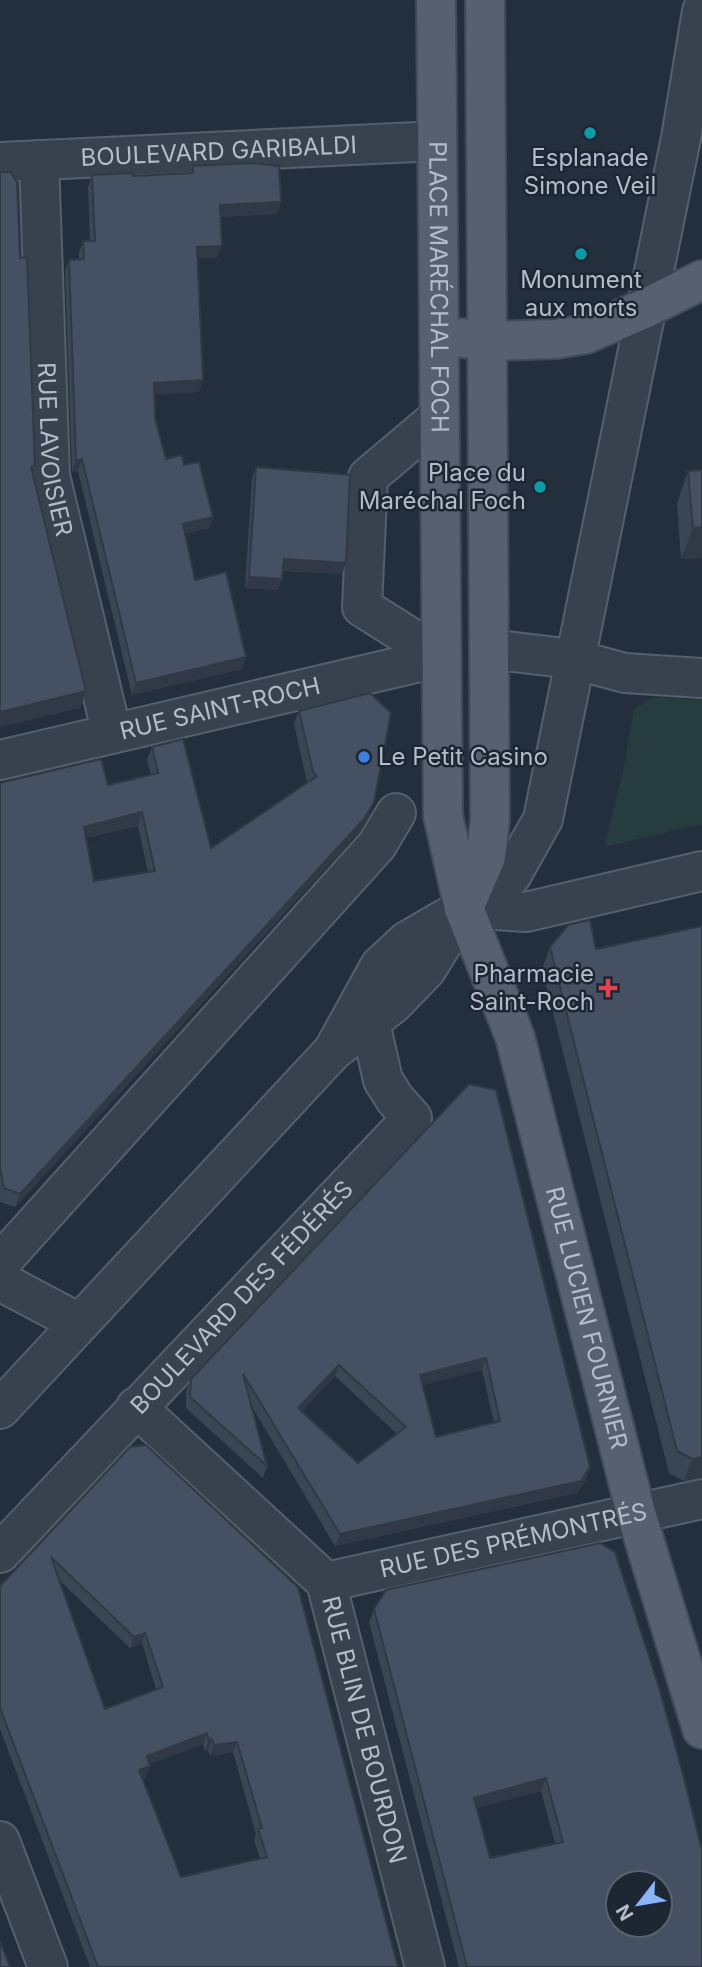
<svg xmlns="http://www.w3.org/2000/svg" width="702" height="1967" viewBox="0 0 702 1967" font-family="Inter,sans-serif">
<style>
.green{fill:#263c3f}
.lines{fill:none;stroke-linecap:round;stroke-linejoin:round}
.minor-casing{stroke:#565f6c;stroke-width:42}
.major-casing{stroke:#414a57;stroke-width:42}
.minor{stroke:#38414e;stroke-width:38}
.major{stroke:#56606e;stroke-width:38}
.wall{fill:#3b4654;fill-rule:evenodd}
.shaded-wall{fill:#303945}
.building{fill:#455162;stroke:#303945;stroke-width:2;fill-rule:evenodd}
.culture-dot{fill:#0f9aa8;stroke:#1d2633;stroke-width:2.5}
.shop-dot{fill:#3f7fe0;stroke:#1d2633;stroke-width:2.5}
.health-dot{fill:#e0444e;stroke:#1d2633;stroke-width:2.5}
.labels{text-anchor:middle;stroke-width:5;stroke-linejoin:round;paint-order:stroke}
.street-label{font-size:24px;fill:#b4bcc9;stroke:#1d2633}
.poi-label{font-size:24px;fill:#b4bcc9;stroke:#1d2633}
</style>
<rect width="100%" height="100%" fill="#242f3e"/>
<!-- green -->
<polygon class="green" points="653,697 702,700 702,824 604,847 622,776 634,709"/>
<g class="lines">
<defs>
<g id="minor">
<path id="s1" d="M39 160 50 476 112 734"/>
<path id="s2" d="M0 162 437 141"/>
<polyline points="439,417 368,477 362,607 441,657"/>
<polyline points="489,649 573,659 625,673 702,678"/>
<path id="s3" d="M0 760 441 657"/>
<polyline points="464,908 526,912 702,871"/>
<polyline points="333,1051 380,966 407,941 464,908 511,876 543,819 681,138 702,11"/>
<polyline points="0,1263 377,845 396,813"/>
<polyline points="0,1281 79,1323"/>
<path id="s4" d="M136 1407 326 1582 425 1967"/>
<polyline points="0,1409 333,1051 394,1003 426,970 462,912"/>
<path id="s5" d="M0 1553 412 1118 395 1099 383 1080 370 1023"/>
<path id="s6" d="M326 1582 702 1499"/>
<polyline points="0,1841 48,1967"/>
</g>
<g id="major">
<path id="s7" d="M436 0 443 816 464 908 515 1037 636 1513 702 1729"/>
<polyline points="462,338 488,341 556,339 586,334 646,308 702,280"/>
<polyline points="464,908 486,857 490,819 485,0"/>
</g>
</defs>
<!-- minor casing -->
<use href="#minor" class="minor-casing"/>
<!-- major casing -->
<use href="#major" class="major-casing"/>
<!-- minor -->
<use href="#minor" class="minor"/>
<!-- major -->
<use href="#major" class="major"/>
</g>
<!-- wall -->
<g class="wall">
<polygon points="193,166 277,214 220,217 217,258 197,258 199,392 154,394 155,418 166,459 184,465 213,517 209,528 185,534 195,580 246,657 242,669 132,695 78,471 72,472 65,271 69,260 79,259 79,253 83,241 90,241 88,187 92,175 133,176 190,173"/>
<polygon points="256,467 342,574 283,571 278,590 245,588 252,478"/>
<polygon points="688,471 702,558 681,559 677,503"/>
<path d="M299 711 369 815 359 832 15 1207 0 1202V783L108 785 151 775 147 760 152 747 211 848 307 782 294 724ZM138 826 148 872 94 881 86 838Z"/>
<polygon points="702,926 702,1477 684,1481 669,1473 542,969 550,947 596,949"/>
<path d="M469 1084 590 1467 586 1479 577 1493 335 1546 252 1407 267 1466 263 1478 186 1408V1391L191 1379ZM482 1370 494 1423 436 1437 422 1385ZM335 1376 397 1434 358 1463 302 1411Z"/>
<path d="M130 1447 398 1967H90L0 1729V1586ZM59 1580 130 1648 142 1643 156 1689 105 1709ZM203 1744 205 1751 208 1750 210 1756 233 1752 256 1834 254 1840 260 1859 181 1877 142 1779 146 1777 149 1764Z"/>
<path d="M374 1609 702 1850V1967H459L369 1622ZM541 1791 555 1843 490 1858 477 1808Z"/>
</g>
<!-- shaded-wall -->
<g class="shaded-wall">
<polygon points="281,202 277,214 215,217 220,205"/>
<polygon points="222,246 217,258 192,258 197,247"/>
<polygon points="203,380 199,392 149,395 154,383"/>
<polygon points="82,459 78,471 72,472 76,461"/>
<polygon points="213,517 209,528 179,536 183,524"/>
<polygon points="702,527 702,558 681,559 693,528"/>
<polygon points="284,559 346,563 342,574 279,570"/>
<polygon points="249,577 282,579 278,590 245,588"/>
<polygon points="246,657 242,669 132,695 136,683"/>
<polygon points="86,691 80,708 0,727 0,712"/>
<polygon points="374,802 369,815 359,832 15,1207 20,1194"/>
<polygon points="142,812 138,826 79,840 84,827"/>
<polygon points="486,1358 482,1370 415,1387 420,1375"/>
<polygon points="339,1365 335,1376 294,1420 298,1408"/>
<polygon points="702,1457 702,1477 684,1481 692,1459"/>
<polygon points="590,1467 586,1479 577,1493 335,1546 340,1534"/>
<polygon points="145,1633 142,1643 130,1648 134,1637"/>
<polygon points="207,1733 203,1744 143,1767 147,1756"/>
<polygon points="212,1739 208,1750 205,1751 209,1740"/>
<polygon points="237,1742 233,1752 210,1756 214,1745"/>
<polygon points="150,1766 146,1777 135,1781 139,1770"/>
<polygon points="546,1778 541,1791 470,1810 474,1798"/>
</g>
<!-- building -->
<g class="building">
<polygon points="251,163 279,166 281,202 220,205 222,246 197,247 203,380 154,383 155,418 166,459 182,455 184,465 199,462 213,517 183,524 195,580 226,572 246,657 136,683 82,459 76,461 69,260 84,259 83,241 95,241 92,175 133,173 133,176 193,173 193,166"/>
<polygon points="0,172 10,172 17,182 20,258 27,257 35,466 31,467 86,691 0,712"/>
<polygon points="256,467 350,475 346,563 284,559 282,579 249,577"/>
<polygon points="702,470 702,527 693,528 688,471"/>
<path d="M370 693 391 713 374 802 364 819 20 1194 4 1188 0 1169V783L101 759 108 785 158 773 152 747 183 739 211 848 317 776 313 772 299 711ZM142 812 155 871 94 881 84 827Z"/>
<polygon points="590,920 596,949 702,926 702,1457 692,1459 677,1451 550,947 568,925"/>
<path d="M469 1084 496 1090 590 1467 581 1481 340 1534 243 1374 267 1466 190 1397 191 1379ZM486 1358 500 1421 436 1437 420 1375ZM339 1365 406 1427 358 1463 298 1408Z"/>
<path d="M146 1445 298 1587 398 1967H98L0 1708V1586L130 1447ZM51 1557 134 1637 145 1633 163 1687 105 1709ZM207 1733 209 1740 212 1739 214 1745 237 1742 262 1828 258 1829 267 1857 181 1877 139 1770 150 1766 147 1756Z"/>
<path d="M600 1543 615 1552 658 1684 684 1778 702 1850V1967H467L374 1609 386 1590ZM546 1778 563 1842 490 1858 474 1798ZM618 1883H660V1925H618Z"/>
<polygon points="0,1941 10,1967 0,1967"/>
</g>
<!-- markers -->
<g class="culture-dot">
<circle cx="590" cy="133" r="7"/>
<circle cx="581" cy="254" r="7"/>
<circle cx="540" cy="487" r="7"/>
</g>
<circle class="shop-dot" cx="364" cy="757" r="7"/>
<path class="health-dot" d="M604.5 977.5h7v7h7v7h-7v7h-7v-7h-7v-7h7z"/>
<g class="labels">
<!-- street labels -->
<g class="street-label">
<text dy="8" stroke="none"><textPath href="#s2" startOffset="219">BOULEVARD GARIBALDI</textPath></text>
<text dy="8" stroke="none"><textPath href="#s7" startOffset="287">PLACE MARÉCHAL FOCH</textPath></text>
<text dy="8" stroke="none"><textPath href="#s1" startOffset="290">RUE LAVOISIER</textPath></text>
<text dy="8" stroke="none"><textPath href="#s3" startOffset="226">RUE SAINT-ROCH</textPath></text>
<text dy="8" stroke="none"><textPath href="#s5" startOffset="352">BOULEVARD DES FÉDÉRÉS</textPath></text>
<text dy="8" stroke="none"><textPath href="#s7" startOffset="1339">RUE LUCIEN FOURNIER</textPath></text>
<text dy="8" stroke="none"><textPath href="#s6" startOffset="192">RUE DES PRÉMONTRÉS</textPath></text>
<text dy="8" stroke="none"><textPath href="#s4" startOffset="411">RUE BLIN DE BOURDON</textPath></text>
</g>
<!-- poi labels -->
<g class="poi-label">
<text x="590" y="166">Esplanade<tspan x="590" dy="28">Simone Veil</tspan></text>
<text x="581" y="288">Monument<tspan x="581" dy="28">aux morts</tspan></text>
<text x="526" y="481" text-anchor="end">Place du<tspan x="526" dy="28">Maréchal Foch</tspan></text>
<text x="378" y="765" text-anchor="start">Le Petit Casino</text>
<text x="594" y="982" text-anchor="end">Pharmacie<tspan x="594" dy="28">Saint-Roch</tspan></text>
</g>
</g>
<!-- north arrow -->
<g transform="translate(639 1904) rotate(239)"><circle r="33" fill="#1d2633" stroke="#59626f" stroke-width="2"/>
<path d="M0-5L12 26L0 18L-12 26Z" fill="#8ab4f8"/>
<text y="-10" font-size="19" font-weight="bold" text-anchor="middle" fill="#b4bcc9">N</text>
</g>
</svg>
